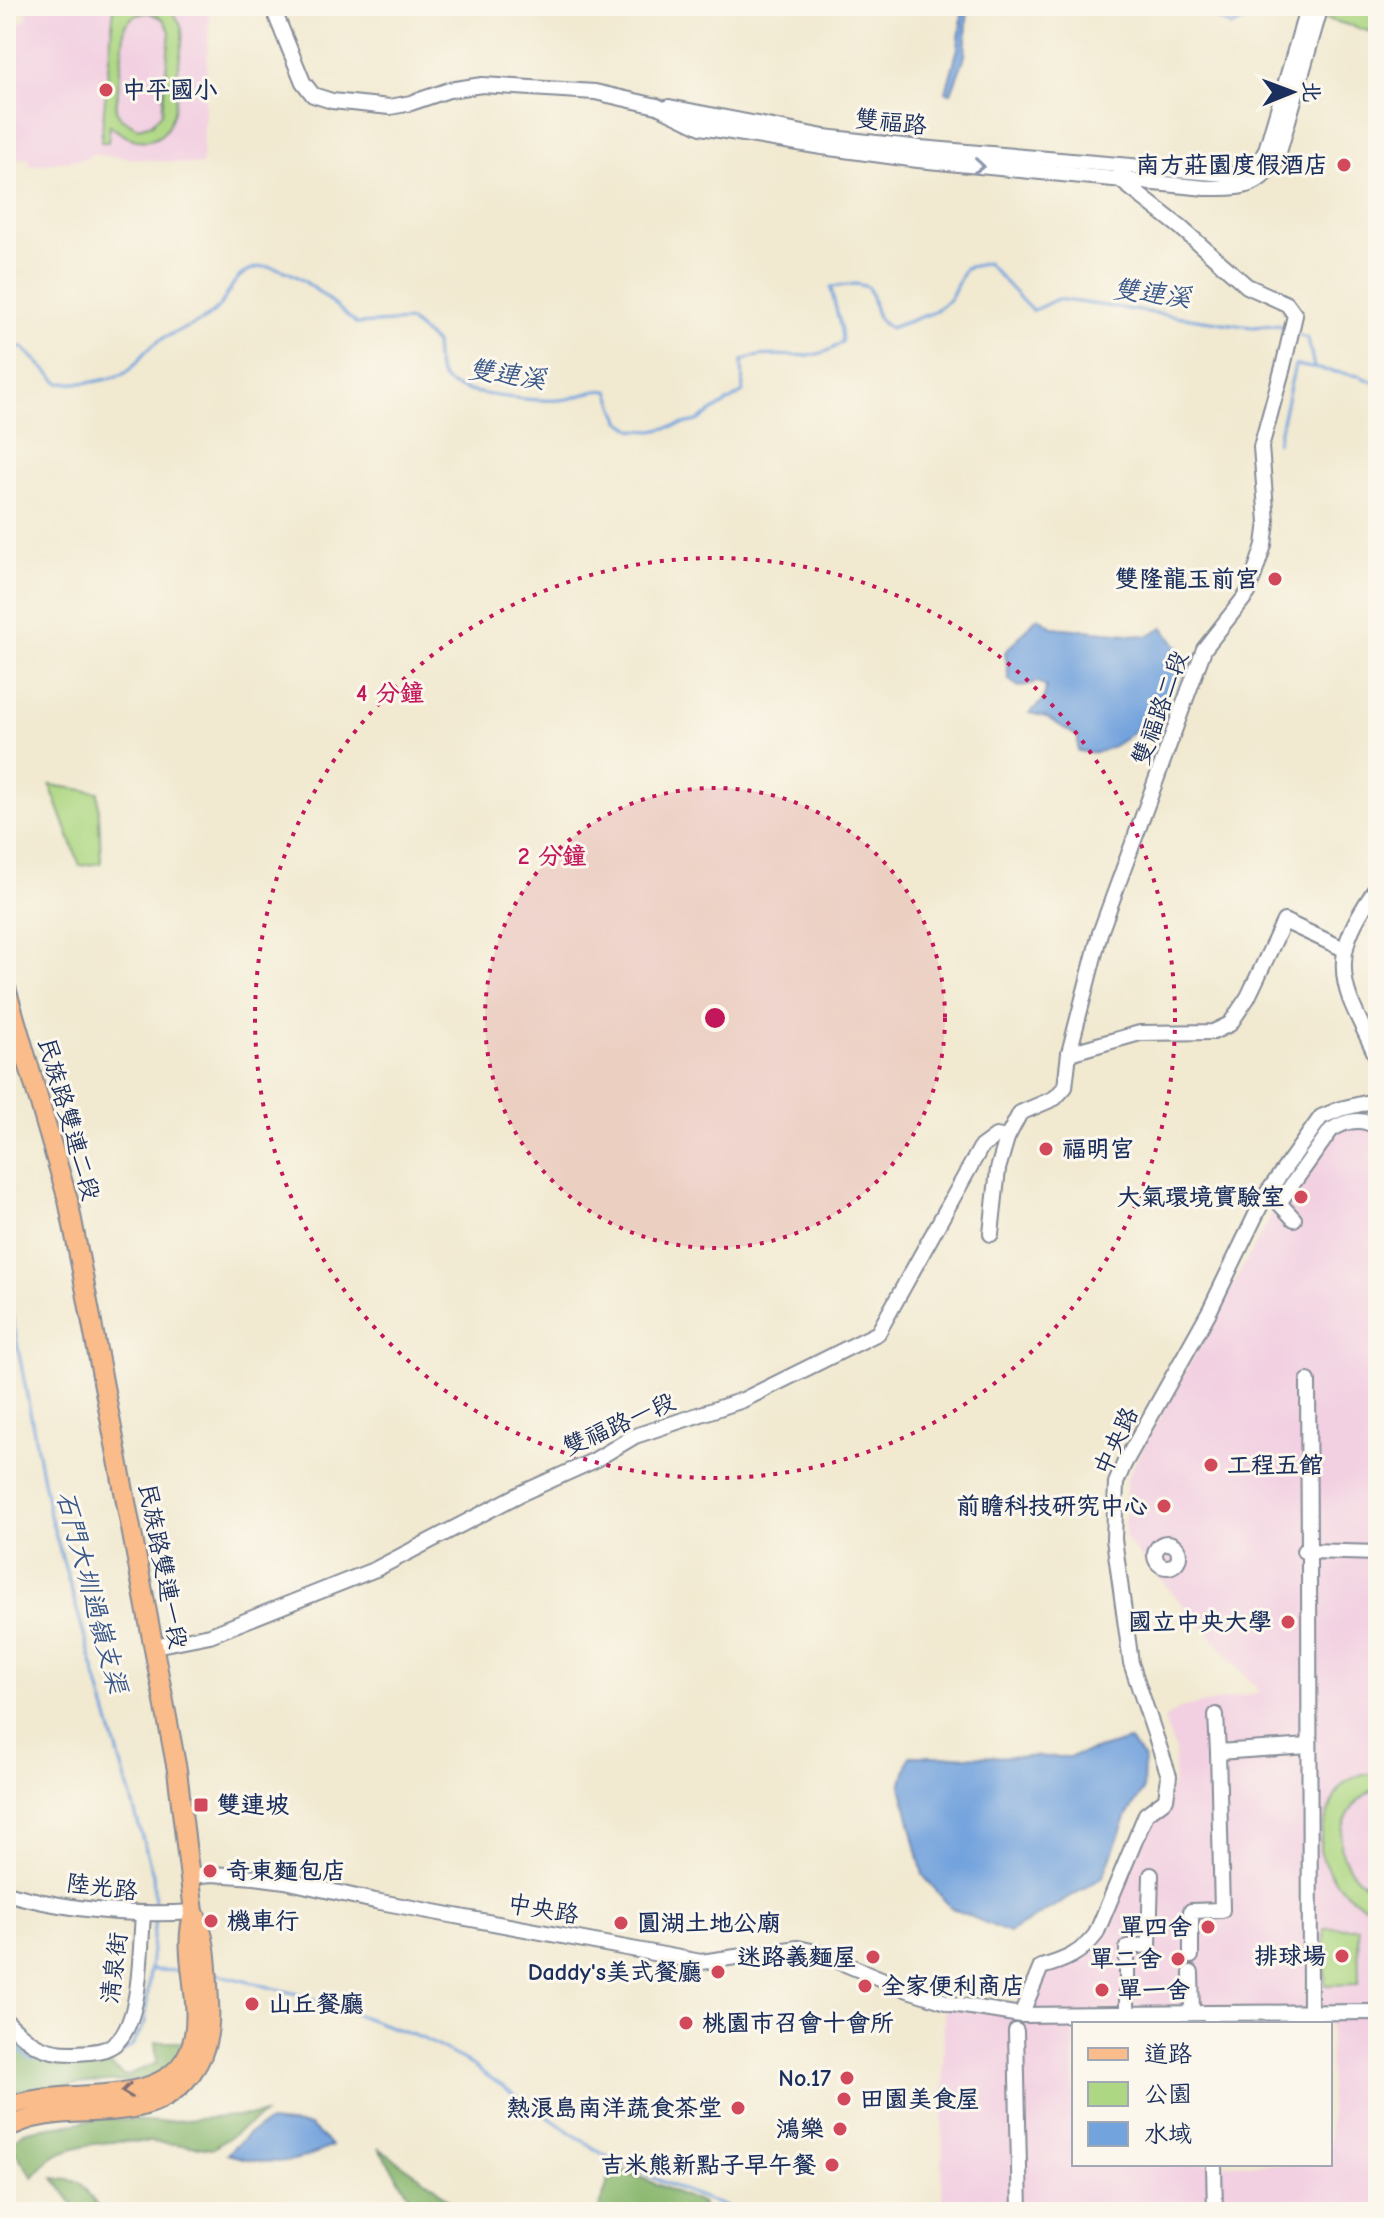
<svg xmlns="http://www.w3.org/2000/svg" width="1384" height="2218" viewBox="0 0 1384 2218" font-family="'Comic Neue','LXGW WenKai TC',sans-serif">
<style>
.built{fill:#f2cfe1;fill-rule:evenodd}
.green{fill:#add782;stroke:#648370;stroke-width:2;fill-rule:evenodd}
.forest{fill:#8ab870;stroke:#527467;stroke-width:2}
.water{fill:#73a3dd;stroke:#47699e;stroke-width:2}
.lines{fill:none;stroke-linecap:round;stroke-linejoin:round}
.stream{stroke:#73a3dd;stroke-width:3}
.minor-casing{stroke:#868c97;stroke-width:18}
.major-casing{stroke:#868c97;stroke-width:22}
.minor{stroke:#fff;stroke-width:14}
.major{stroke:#f9bc8a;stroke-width:18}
.oneway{stroke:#8d97ae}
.oneway2{stroke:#7f6e72}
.ring{fill:none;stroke:#c2185b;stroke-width:4;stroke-dasharray:4 8}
.poi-dot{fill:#d1495b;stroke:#fbf7ec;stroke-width:3}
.labels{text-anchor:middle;stroke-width:6;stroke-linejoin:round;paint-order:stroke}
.poi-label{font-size:24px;font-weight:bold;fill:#1b2f5e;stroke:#fbf7ec;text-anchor:end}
.street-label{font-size:24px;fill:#1b2f5e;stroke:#fbf7ec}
.water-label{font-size:26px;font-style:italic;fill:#3a588a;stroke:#fbf7ec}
.centre{fill:#c2185b;stroke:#fbf7ec;stroke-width:4}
.ring-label{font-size:24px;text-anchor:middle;font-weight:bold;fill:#c2185b;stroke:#fbf7ec;stroke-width:6;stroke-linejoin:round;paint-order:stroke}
</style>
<rect width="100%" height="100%" fill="#fbf7ec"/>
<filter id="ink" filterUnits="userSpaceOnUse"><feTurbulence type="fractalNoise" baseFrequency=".0125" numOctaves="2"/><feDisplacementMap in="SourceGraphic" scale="16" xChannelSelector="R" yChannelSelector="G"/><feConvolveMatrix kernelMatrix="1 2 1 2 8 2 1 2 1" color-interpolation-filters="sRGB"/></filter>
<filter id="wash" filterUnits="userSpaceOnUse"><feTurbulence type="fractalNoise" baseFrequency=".006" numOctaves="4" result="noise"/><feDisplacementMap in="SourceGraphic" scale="32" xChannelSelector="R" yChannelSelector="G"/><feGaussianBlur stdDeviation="1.8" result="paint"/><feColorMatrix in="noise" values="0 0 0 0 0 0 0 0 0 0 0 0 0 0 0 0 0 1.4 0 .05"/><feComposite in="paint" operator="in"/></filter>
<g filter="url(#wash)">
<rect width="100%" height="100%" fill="#f1e9d0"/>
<!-- built -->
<g class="built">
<polygon points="29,6 210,6 202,165 89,154 89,158 30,166 29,158 6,160 6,25 26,21"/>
<path d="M1378 1107V2212H942L944 2003 1026 2018 1036 1976 1097 1944 1136 1844 1174 1783 1175 1750 1164 1719 1180 1708 1260 1692 1125 1539 1126 1479 1314 1138ZM1074 2024H1330V2164H1074Z"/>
</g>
<!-- green -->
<g class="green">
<path d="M114 6H127V8L166 6C173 12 178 18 181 26 185 38 179 57 178 70 176 84 177 100 173 114 163 150 132 145 110 125L108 142H101ZM148 12 163 19 170 31 162 112 152 124 138 128 121 118 116 110 125 25 134 16Z"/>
<polygon points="1327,6 1378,6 1378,34 1324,18"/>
<polygon points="50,785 98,792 101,863 80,866"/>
<path d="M1362 1774H1378V1788C1350 1798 1332 1835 1346 1862 1353 1876 1366 1885 1378 1894V1910C1353 1906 1329 1878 1321 1854 1316 1839 1333 1793 1345 1783 1349 1779 1357 1777 1362 1774Z"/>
<polygon points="1324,1928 1358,1928 1359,1984 1325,1985"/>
</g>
<!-- forest -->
<g class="forest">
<polygon points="6,2029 31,2054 101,2058 125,2076 157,2063 155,2042 186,2042 172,2066 147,2080 89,2083 7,2092"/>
<path d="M264 2114 212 2149C166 2142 99 2134 56 2155 47 2159 40 2170 33 2177L9 2143 26 2131 107 2118 158 2122Z"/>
<polygon points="378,2148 437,2188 459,2212 421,2212"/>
<polygon points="613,2166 703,2204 695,2212 598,2212"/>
<polygon points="54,2178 80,2182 102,2212 79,2212"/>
</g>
<!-- water -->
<g class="water">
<polygon points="963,6 968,6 965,56 951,93 946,92 958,48"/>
<path d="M1038 617 1052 627 1148 636 1163 627 1187 662C1177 690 1128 747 1097 752 1091 753 1084 752 1078 751V737L1046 717 1029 713 1044 700 1046 687 1038 682 1019 687 1009 680 1005 652Z"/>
<polygon points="1129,1740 1144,1759 1143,1791 1127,1815 1103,1877 1009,1933 951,1908 923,1875 901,1786 910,1756 1070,1757"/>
<path d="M269 2122 310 2126 332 2146C295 2165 267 2166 227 2154L248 2134Z"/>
</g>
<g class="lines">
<!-- stream -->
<g class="stream">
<polyline points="1191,6 1232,26 1268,11 1272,6"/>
<polyline points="1299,335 1308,339 1314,367"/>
<path d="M6 348 22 347 59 383C79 384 102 382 121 375 133 371 142 354 152 346 171 329 199 328 216 310 228 298 230 281 246 272 283 250 330 303 357 324L410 321 435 343C436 356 435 375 448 383 467 395 544 403 567 399 582 397 593 388 609 391L620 421 634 430 653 431 697 421 743 392 742 361C774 346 813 368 842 342 842 323 834 306 831 287L856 284 868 287C877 303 871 318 890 328L932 313 950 299 965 268 987 263 1032 311 1057 299 1252 327 1278 325 1284 328"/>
<polyline points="1277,443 1295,365 1359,376 1378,384"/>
<polyline points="6,1284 49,1512 153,1875 155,1906"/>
<polyline points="150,1970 184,1971"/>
<polyline points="213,1973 305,1996 424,2039 464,2060 601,2153 658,2180 739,2212"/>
<polyline points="6,2038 29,2058 105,2064 132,2046 145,2023 155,1917"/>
</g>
</g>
</g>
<g filter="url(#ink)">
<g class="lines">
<defs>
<g id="minor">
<path d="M272 6 303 82 313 95 332 101 390 107 411 103 449 90 482 85 595 92 657 106 701 127 822 147 918 160 1206 188C1239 188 1258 190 1277 159L1321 6"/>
<polyline points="669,107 824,137 920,148 1237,175 1259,163 1266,150 1308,6"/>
<path d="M1378 885C1353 924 1333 952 1350 999 1358 1020 1370 1040 1378 1061"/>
<polyline points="1069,1053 1140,1033 1213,1032 1230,1024 1248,997 1284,921 1344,949"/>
<path d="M1294 1219 1279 1203 1331 1130C1346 1120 1363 1117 1378 1128"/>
<polyline points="991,1234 998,1169 1007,1138 1020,1113 1055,1098 1065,1087 1069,1053 1100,933 1204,649 1248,593 1264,545 1267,522 1261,447 1283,367 1295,315 1287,304 1247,286 1180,227 1119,179 1122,167"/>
<circle cx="1167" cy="1555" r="12"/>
<polyline points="1304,1551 1309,1551 1308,1381"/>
<polyline points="154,1646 210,1635 376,1569 522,1493 593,1461 635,1436 743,1400 878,1333 981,1147 996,1136 1007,1138"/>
<polyline points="1216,1715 1218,1752 1309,1746"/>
<polyline points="191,1876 212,1874 255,1877 285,1881 375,1901 701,1962 798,1948 816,1952 908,1990 952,2004 1021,2015 1211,2013"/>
<path d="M6 1893C67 1910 131 1916 194 1912"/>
<polyline points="1191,1956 1191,1911 1222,1910 1218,1752"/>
<polyline points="1191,1973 1192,2013"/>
<polyline points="1310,2012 1309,1551 1378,1553"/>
<polyline points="1127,2013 1127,1947 1149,1945 1151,1875"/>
<path d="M1021 2015 1041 1967C1064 1961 1082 1953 1096 1934L1146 1814 1166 1799 1169 1776 1131 1663 1114 1539 1116 1483 1124 1464 1210 1310 1265 1196 1321 1117 1340 1109 1378 1100"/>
<path d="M6 2021C29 2043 42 2054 76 2053 91 2052 106 2052 117 2042 142 2018 140 1948 143 1915"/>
<polyline points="1211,2024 1211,2013 1378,2012"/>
<polyline points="1016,2031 1020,2212"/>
<polyline points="1214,2164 1215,2212"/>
</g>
<g id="major">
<path d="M6 988 68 1200 83 1276 177 1770 194 1912C208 1939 207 1972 209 2002 211 2033 206 2058 185 2081 137 2132 61 2096 6 2129"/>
<path d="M6 2108C63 2082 179 2118 194 2035 201 1994 181 1952 194 1912"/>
</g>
</defs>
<!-- minor casing -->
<use href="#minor" class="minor-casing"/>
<!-- major casing -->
<use href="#major" class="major-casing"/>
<!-- minor -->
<use href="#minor" class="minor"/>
<!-- major -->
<use href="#major" class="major"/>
</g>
<!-- one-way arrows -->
<defs><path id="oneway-chevron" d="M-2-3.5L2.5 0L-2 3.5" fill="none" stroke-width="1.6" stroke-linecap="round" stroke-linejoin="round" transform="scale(2)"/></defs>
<use class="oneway" href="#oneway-chevron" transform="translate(979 166) rotate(5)"/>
<use class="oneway2" href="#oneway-chevron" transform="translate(127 2091) rotate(172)"/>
</g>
<!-- distance rings -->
<circle cx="715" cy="1018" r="230" fill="#c2185b" fill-opacity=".12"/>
<g class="ring">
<circle cx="715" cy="1018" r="230"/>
<circle cx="715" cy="1018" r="460"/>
</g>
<!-- markers -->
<g class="poi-dot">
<circle cx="106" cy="90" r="8"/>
<circle cx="1344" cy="165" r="8"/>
<circle cx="1275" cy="579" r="8"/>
<circle cx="1046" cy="1149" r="8"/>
<circle cx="1301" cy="1197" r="8"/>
<circle cx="1211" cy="1465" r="8"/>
<circle cx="1164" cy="1506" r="8"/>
<circle cx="1288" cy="1622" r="8"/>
<rect x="193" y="1797" width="16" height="16" rx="4"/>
<circle cx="210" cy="1871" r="8"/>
<circle cx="211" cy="1921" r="8"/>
<circle cx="621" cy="1923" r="8"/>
<circle cx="1208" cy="1927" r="8"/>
<circle cx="1342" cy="1956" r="8"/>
<circle cx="873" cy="1957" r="8"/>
<circle cx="1178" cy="1959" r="8"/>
<circle cx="718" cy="1972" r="8"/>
<circle cx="865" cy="1986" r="8"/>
<circle cx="1102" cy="1990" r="8"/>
<circle cx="252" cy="2004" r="8"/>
<circle cx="686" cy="2023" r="8"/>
<circle cx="847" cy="2078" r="8"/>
<circle cx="844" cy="2099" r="8"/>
<circle cx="738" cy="2108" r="8"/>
<circle cx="840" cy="2129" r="8"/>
<circle cx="832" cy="2165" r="8"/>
</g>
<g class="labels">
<!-- poi labels -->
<g class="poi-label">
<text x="122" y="98" text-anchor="start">中平國小</text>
<text x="1328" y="173">南方莊園度假酒店</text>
<text x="1259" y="587">雙隆龍玉前宮</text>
<text x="1062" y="1157" text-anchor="start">福明宮</text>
<text x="1285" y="1205">大氣環境實驗室</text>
<text x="1227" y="1473" text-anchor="start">工程五館</text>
<text x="1148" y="1514">前瞻科技研究中心</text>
<text x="1272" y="1630">國立中央大學</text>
<text x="217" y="1813" text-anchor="start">雙連坡</text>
<text x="226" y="1879" text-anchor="start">奇東麵包店</text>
<text x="227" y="1929" text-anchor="start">機車行</text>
<text x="637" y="1931" text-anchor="start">圓湖土地公廟</text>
<text x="1192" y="1935">單四舍</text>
<text x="1326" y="1964">排球場</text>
<text x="857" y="1965">迷路義麵屋</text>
<text x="1162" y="1967">單二舍</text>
<text x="702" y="1980">Daddy's美式餐廳</text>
<text x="881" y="1994" text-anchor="start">全家便利商店</text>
<text x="1118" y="1998" text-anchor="start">單一舍</text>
<text x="268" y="2012" text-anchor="start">山丘餐廳</text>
<text x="702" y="2031" text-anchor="start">桃園市召會十會所</text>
<text x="831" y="2086">No.17</text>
<text x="860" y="2107" text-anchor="start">田園美食屋</text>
<text x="722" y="2116">熱浪島南洋蔬食茶堂</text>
<text x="824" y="2137">鴻樂</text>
<text x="816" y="2173">吉米熊新點子早午餐</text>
</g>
<!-- street labels -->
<g class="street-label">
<text transform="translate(891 122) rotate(6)" y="8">雙福路</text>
<text transform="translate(1160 708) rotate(-70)" y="8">雙福路二段</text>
<text transform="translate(69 1119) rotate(74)" y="8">民族路雙連二段</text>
<text transform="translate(619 1424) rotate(-24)" y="8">雙福路一段</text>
<text transform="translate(1116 1441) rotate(-65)" y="8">中央路</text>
<text transform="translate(163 1566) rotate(79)" y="8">民族路雙連一段</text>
<text transform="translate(102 1887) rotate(7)" y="8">陸光路</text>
<text transform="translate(543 1909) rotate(10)" y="8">中央路</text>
<text transform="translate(114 1968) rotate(-83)" y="8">清泉街</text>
</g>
<!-- water labels -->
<g class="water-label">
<text transform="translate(1152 293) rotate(7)" y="9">雙連溪</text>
<text transform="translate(507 374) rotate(8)" y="9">雙連溪</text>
<text transform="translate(92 1592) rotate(75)" y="9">石門大圳過嶺支渠</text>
</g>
</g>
<circle cx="715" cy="1018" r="12" class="centre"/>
<g class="ring-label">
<text x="390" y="701">4 分鐘</text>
<text x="552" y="864">2 分鐘</text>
</g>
<!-- margin -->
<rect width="1384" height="2218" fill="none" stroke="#fbf7ec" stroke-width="32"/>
<!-- legend -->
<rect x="1072" y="2022" width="260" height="144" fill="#fbf7ec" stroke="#a1a7b3" stroke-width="2"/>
<rect x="1088" y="2048" width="40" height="12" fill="#f9bc8a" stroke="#a1a7b3" stroke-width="2"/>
<text x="1144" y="2062" font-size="24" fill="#1b2f5e">道路</text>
<rect x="1088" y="2082" width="40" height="24" fill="#add782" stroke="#a1a7b3" stroke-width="2"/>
<text x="1144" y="2102" font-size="24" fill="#1b2f5e">公園</text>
<rect x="1088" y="2122" width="40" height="24" fill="#73a3dd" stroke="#a1a7b3" stroke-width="2"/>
<text x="1144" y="2142" font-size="24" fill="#1b2f5e">水域</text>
<!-- north arrow -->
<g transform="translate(1292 92) rotate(89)" stroke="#fbf7ec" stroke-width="6" paint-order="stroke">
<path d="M0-6L14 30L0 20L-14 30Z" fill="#1b2f5e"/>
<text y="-12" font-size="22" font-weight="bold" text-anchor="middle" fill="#1b2f5e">北</text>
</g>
</svg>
